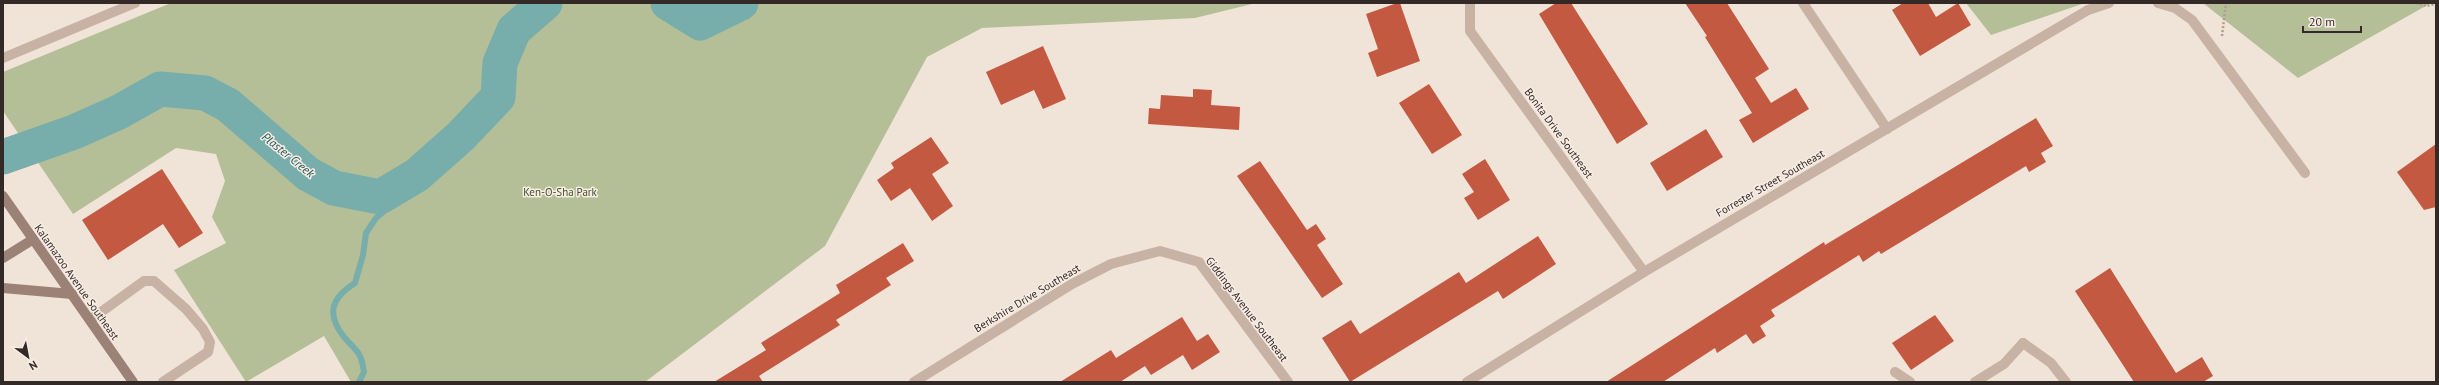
<svg xmlns="http://www.w3.org/2000/svg" width="2439" height="385" viewBox="0 0 2439 385" font-family="'PT Sans',sans-serif">
<style>
.green{fill:#b4bf98}
.lines{fill:none;stroke-linecap:round;stroke-linejoin:round}
.stream{stroke:#77adab;stroke-width:6}
.river{stroke:#77adab;stroke-width:35}
.building{fill:#c45942}
.path{stroke:#b49c8e;stroke-width:2.5;stroke-dasharray:2 2;stroke-linecap:butt}
.lane{stroke:#c8b2a4;stroke-width:10}
.street{stroke:#c8b2a4;stroke-width:10}
.secondary{stroke:#9b8176;stroke-width:10}
.labels{text-anchor:middle;stroke-width:3;stroke-linejoin:round;paint-order:stroke}
.street-label{font-size:11px;fill:#332926;stroke:#f8ede4}
.park-label{font-size:11px;fill:#45512a;stroke:#f8ede4}
.water-label{font-size:12px;font-style:italic;fill:#1c5454;stroke:#f8ede4}
</style>
<rect width="100%" height="100%" fill="#f0e3d8"/>
<!-- green -->
<g class="green">
<polygon points="171,3 1256,3 1195,18 982,28 927,57 825,246 645,382 351,382 324,336 246,382 174,270 226,243 212,217 225,181 216,154 176,148 73,214 3,111 3,72"/>
<polygon points="1966,3 2085,3 1991,35"/>
<polygon points="2203,3 2431,3 2298,78"/>
</g>
<g class="lines">
<!-- stream -->
<path class="stream" d="M359 382 364 372C363 366 362 359 359 354 355 348 349 343 344 337 326 314 331 298 355 283L363 255 366 233 376 218 390 206 417 175"/>
<!-- river -->
<g class="river">
<polyline points="668,3 700,23 741,3"/>
<polyline points="3,157 74,132 119,112 160,89 205,93 228,105 308,174 334,188 380,197 417,175 461,136 498,97 500,63 514,30 545,3"/>
</g>
</g>
<!-- building -->
<g class="building">
<polygon points="1397,3 1400,3 1420,61 1377,77 1368,53 1378,49 1366,14"/>
<polygon points="1556,3 1571,3 1648,124 1617,144 1539,14"/>
<polygon points="1685,3 1727,3 1769,69 1755,78 1771,103 1796,88 1809,109 1753,143 1739,120 1752,113 1705,37 1707,36"/>
<polygon points="1903,3 1928,3 1936,17 1958,3 1971,25 1920,56 1892,10"/>
<polygon points="1043,46 1066,99 1043,109 1034,90 1001,105 986,72"/>
<polygon points="1429,84 1462,135 1432,154 1399,103"/>
<polygon points="1193,89 1212,90 1211,105 1240,107 1239,130 1148,124 1149,108 1160,109 1161,95 1193,97"/>
<polygon points="2036,118 2053,146 2041,153 2046,162 2029,172 2026,166 1881,254 1879,251 1863,262 1859,255 1771,310 1775,316 1760,326 1766,336 1753,344 1746,334 1717,353 1715,348 1663,382 1606,382 1824,242 1825,245"/>
<polygon points="1706,129 1723,157 1667,191 1650,163"/>
<polygon points="931,137 949,163 932,174 953,206 932,221 910,188 891,201 877,180 894,168 891,163"/>
<polygon points="2436,144 2436,207 2424,210 2397,172"/>
<polygon points="1485,159 1510,200 1478,220 1464,198 1474,192 1462,174"/>
<polygon points="1260,161 1307,230 1316,224 1326,239 1317,245 1343,284 1322,298 1237,176"/>
<polygon points="162,169 203,233 179,248 163,224 108,260 82,220"/>
<polygon points="1538,236 1556,264 1503,299 1498,291 1350,382 1322,338 1351,320 1360,334 1459,272 1466,283"/>
<polygon points="903,243 914,261 886,278 891,285 836,320 840,325 759,376 763,382 714,382 766,350 761,343 840,293 836,285"/>
<polygon points="2110,268 2176,373 2202,357 2213,376 2203,382 2134,382 2075,291"/>
<polygon points="1935,315 1954,341 1911,370 1892,343"/>
<polygon points="1182,317 1197,341 1208,334 1220,352 1192,370 1183,355 1151,375 1145,366 1120,382 1060,382 1111,350 1116,358"/>
</g>
<g class="lines">
<!-- path -->
<g class="path">
<polyline points="2416,3 2426,6 2436,4"/>
<polyline points="2222,36 2226,3"/>
</g>
<!-- lane -->
<g class="lane">
<polyline points="2158,3 2175,8 2192,20 2305,173"/>
<polyline points="2088,10 2109,3"/>
<polyline points="90,320 144,281 154,281 186,309 203,329 210,342 208,352 163,382"/>
<polyline points="1895,372 1910,382"/>
<polyline points="1975,382 2004,364 2023,343"/>
</g>
<!-- street -->
<g class="street">
<polyline points="1470,3 1470,31 1644,272"/>
<polyline points="1803,3 1887,129"/>
<polyline points="3,58 135,3"/>
<polyline points="2023,343 2051,363 2066,382"/>
<polyline points="914,382 1072,284 1111,264 1160,251 1199,262 1288,382"/>
<polyline points="1467,382 1644,272 2088,10"/>
</g>
<!-- secondary -->
<g class="secondary">
<polyline points="3,196 133,382"/>
<polyline points="3,258 32,240"/>
<polyline points="3,288 72,294"/>
</g>
</g>
<g class="labels">
<!-- street labels -->
<g class="street-label">
<text transform="translate(1559 133) rotate(54)" y="4">Bonita Drive Southeast</text>
<text transform="translate(1770 183) rotate(-30)" y="4">Forrester Street Southeast</text>
<text transform="translate(77 282) rotate(55)" y="4">Kalamazoo Avenue Southeast</text>
<text transform="translate(1027 298) rotate(-31)" y="4">Berkshire Drive Southeast</text>
<text transform="translate(1247 309) rotate(53)" y="4">Giddings Avenue Southeast</text>
</g>
<!-- park labels -->
<g class="park-label">
<text x="560" y="196">Ken-O-Sha Park</text>
</g>
<!-- water labels -->
<g class="water-label">
<text transform="translate(288 155) rotate(39)" y="4">Plaster Creek</text>
</g>
</g>
<!-- border -->
<rect width="2439" height="385" fill="none" stroke="#332926" stroke-width="8"/>
<!-- north arrow -->
<g transform="translate(28 357) rotate(148)" stroke="#f8ede4" stroke-width="3" paint-order="stroke">
<path d="M0-3L7 15L0 10L-7 15Z" fill="#332926"/>
<text y="-6" font-size="11" font-weight="bold" text-anchor="middle" fill="#332926">N</text>
</g>
<!-- scale -->
<path d="M2303 26v6h58v-6" fill="none" stroke="#332926" stroke-width="2"/>
<text x="2309" y="26" font-size="12" fill="#332926" stroke="#f8ede4" stroke-width="3" paint-order="stroke">20 m</text>
</svg>
